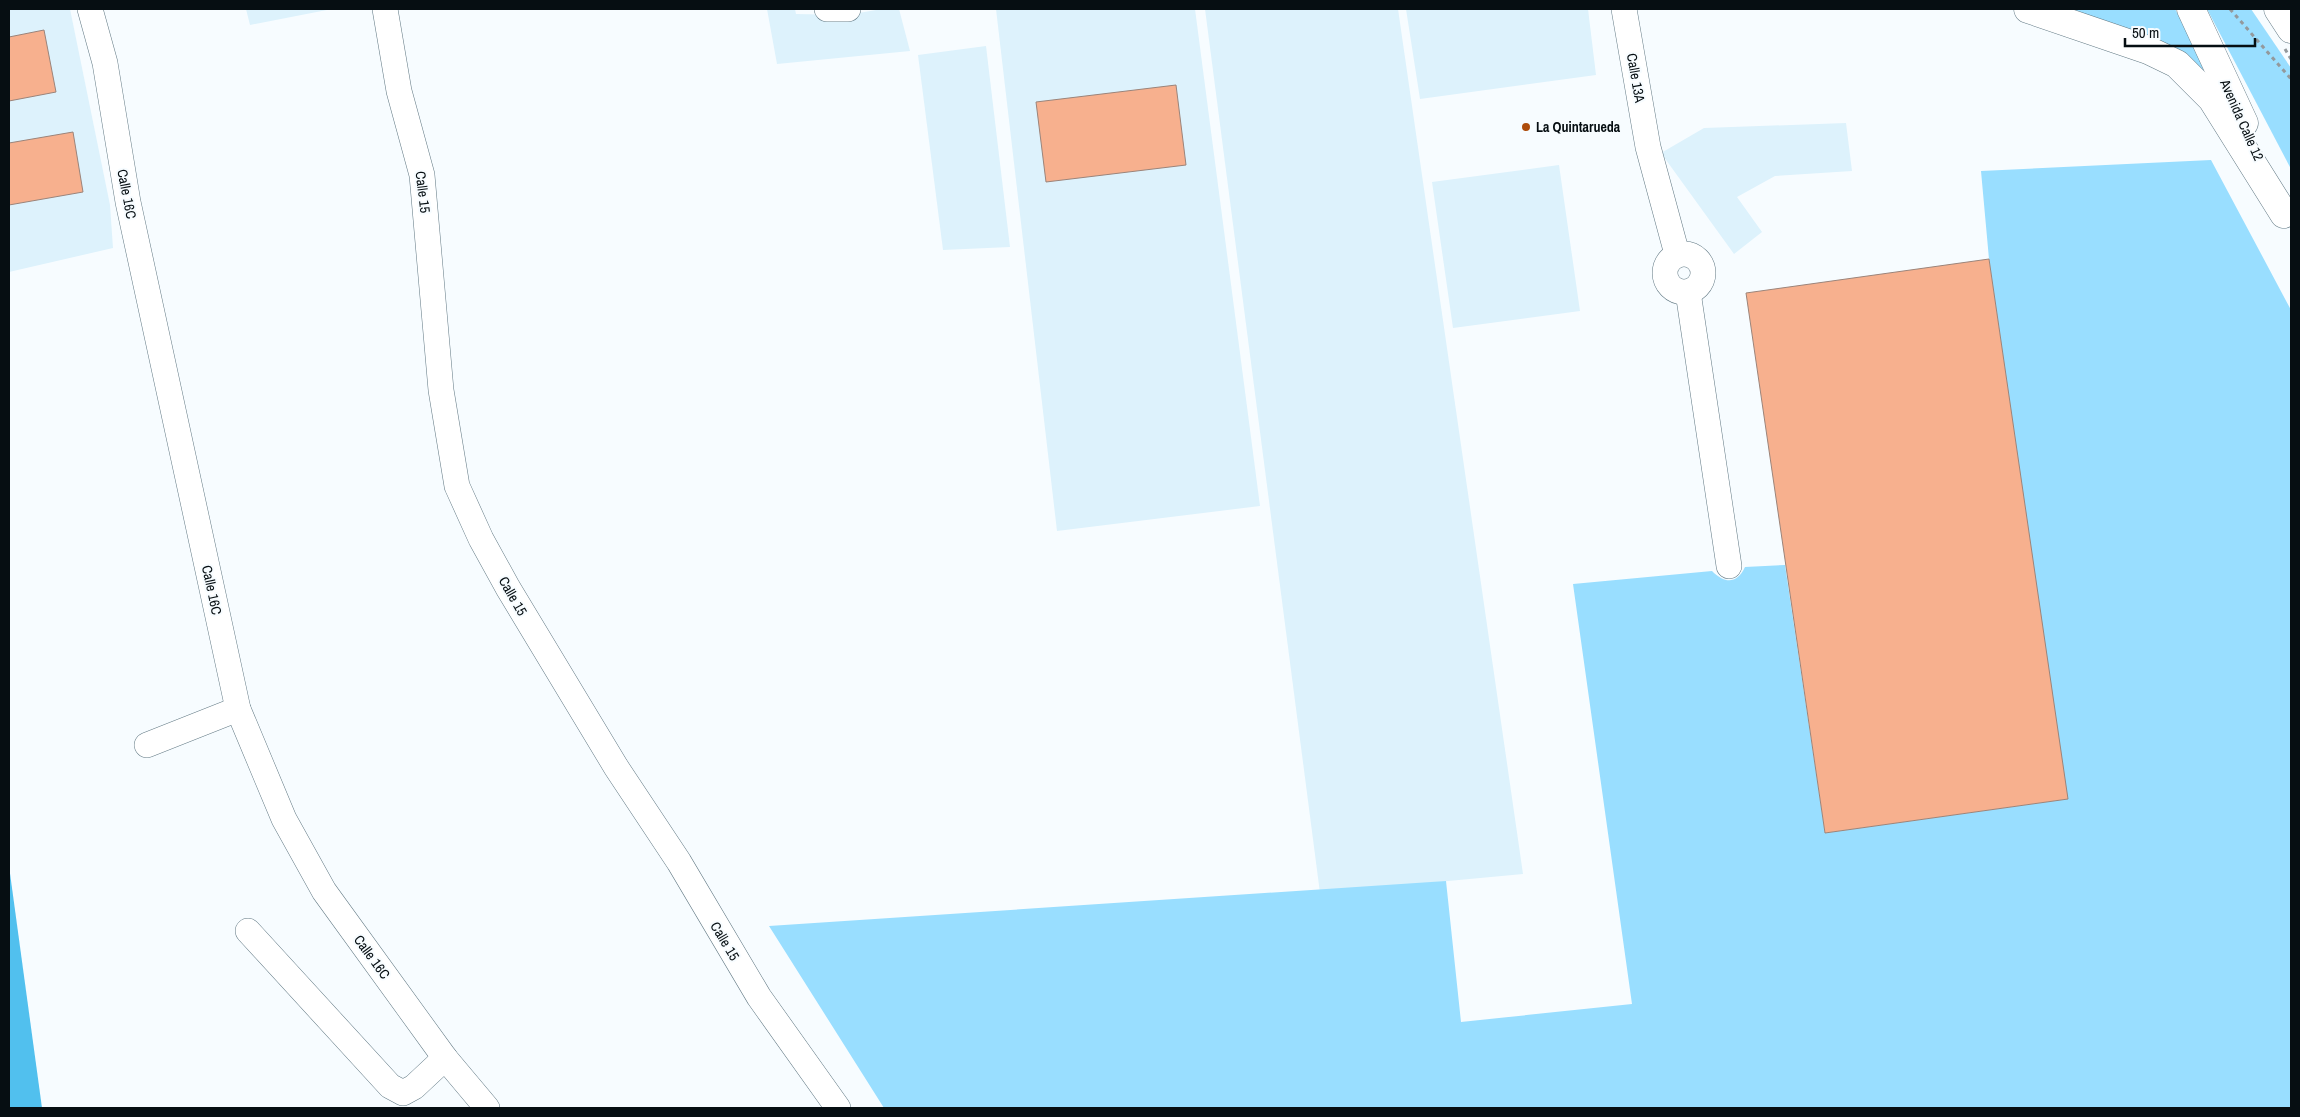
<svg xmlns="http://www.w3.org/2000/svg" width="2300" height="1117" viewBox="0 0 2300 1117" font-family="'Archivo Narrow',sans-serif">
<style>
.built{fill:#ddf2fc}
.green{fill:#99deff}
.water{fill:#51c0ee}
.building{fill:#f7b08e;stroke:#9b847a}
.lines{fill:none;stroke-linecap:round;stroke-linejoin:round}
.minor-casing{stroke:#637a85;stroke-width:26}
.major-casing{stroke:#637a85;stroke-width:29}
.path{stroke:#93999d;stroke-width:3;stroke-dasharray:4 4;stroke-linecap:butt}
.minor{stroke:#fff;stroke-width:25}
.major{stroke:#fff;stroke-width:28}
.poi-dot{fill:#ad4c0c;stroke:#f7fcff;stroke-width:2}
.labels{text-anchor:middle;stroke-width:4;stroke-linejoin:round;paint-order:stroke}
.street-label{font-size:14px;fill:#060e12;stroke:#f7fcff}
.poi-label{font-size:14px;font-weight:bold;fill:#060e12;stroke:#f7fcff;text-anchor:start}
</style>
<rect width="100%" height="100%" fill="#f7fcff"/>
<!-- built -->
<g class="built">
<polygon points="9,9 70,9 110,205 113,248 9,272"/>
<polygon points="246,9 332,9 250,25"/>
<polygon points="767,9 795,9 796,14 847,15 882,9 899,9 910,51 777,64"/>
<polygon points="996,9 1195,9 1260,506 1057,531"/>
<polygon points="1205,9 1398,9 1523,874 1320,893"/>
<polygon points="1406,9 1588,9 1596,75 1420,99"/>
<polygon points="986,46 1010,247 943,250 918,55"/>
<polygon points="1846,123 1852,171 1775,176 1737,197 1762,232 1734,254 1661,153 1704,128"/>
<polygon points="1559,165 1580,311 1453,328 1432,182"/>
</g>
<!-- green -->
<g class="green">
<polygon points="2049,9 2175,9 2224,101"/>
<polygon points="2207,9 2251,9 2291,68 2291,169"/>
<path d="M2211 160 2291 310V1108H884L769 926 1446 881 1461 1022 1632 1004 1573 584 1712 571C1725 584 1737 584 1745 567L1785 565 1825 833 2067 799 1989 259 1981 171Z"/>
</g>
<!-- water -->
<polygon class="water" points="9,866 42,1108 9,1108"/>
<!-- building -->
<g class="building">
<polygon points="44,30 56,92 9,101 9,37"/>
<polygon points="1176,85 1186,165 1046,182 1036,102"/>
<polygon points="73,132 83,192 9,205 9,143"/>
<polygon points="1989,259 2068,799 1825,833 1746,293"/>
</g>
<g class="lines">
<defs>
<g id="minor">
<polyline points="90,9 105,63 128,202 238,709 284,819 324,891 445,1058 487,1108"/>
<polyline points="385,9 399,91 422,175 441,390 457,486 481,539 508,588 616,767 679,862 759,997 838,1108"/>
<polyline points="827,9 848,9"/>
<polyline points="1624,9 1648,147 1677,254"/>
<circle cx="1684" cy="273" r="19"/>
<polyline points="1688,292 1729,566"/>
<polyline points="147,745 238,709"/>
<polyline points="248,931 390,1086 403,1093 414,1087 445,1058"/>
</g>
<g id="major">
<polyline points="2028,9 2148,50 2177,64 2212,99 2284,214"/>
<polyline points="2191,9 2244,123"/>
<polyline points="2278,9 2291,29"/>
</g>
</defs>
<!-- minor casing -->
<use href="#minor" class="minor-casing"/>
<!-- major casing -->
<use href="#major" class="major-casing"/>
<!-- path -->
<g class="path">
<polyline points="2230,9 2291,79"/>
<polyline points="2285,49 2291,59"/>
</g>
<!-- minor -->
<use href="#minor" class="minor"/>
<!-- major -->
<use href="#major" class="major"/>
</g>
<!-- markers -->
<circle class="poi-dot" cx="1526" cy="127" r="5"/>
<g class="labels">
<!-- street labels -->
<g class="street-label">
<text transform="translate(1636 78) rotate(80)" y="5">Calle 13A</text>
<text transform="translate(2242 120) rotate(66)" y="5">Avenida Calle 12</text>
<text transform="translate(423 192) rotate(83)" y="5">Calle 15</text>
<text transform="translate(127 194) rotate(79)" y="5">Calle 16C</text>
<text transform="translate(212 590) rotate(78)" y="5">Calle 16C</text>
<text transform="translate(513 596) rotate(60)" y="5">Calle 15</text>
<text transform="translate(725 941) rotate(59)" y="5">Calle 15</text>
<text transform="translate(372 957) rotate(54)" y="5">Calle 16C</text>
</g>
<!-- poi labels -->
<g class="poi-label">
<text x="1536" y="132">La Quintarueda</text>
</g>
</g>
<!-- border -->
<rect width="2300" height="1117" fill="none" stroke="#060e12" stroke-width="20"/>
<!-- scale -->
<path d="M2125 38v8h130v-8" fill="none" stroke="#060e12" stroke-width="2.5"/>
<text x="2132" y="38" font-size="15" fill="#060e12" stroke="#f7fcff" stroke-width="4" paint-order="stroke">50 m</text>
</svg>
